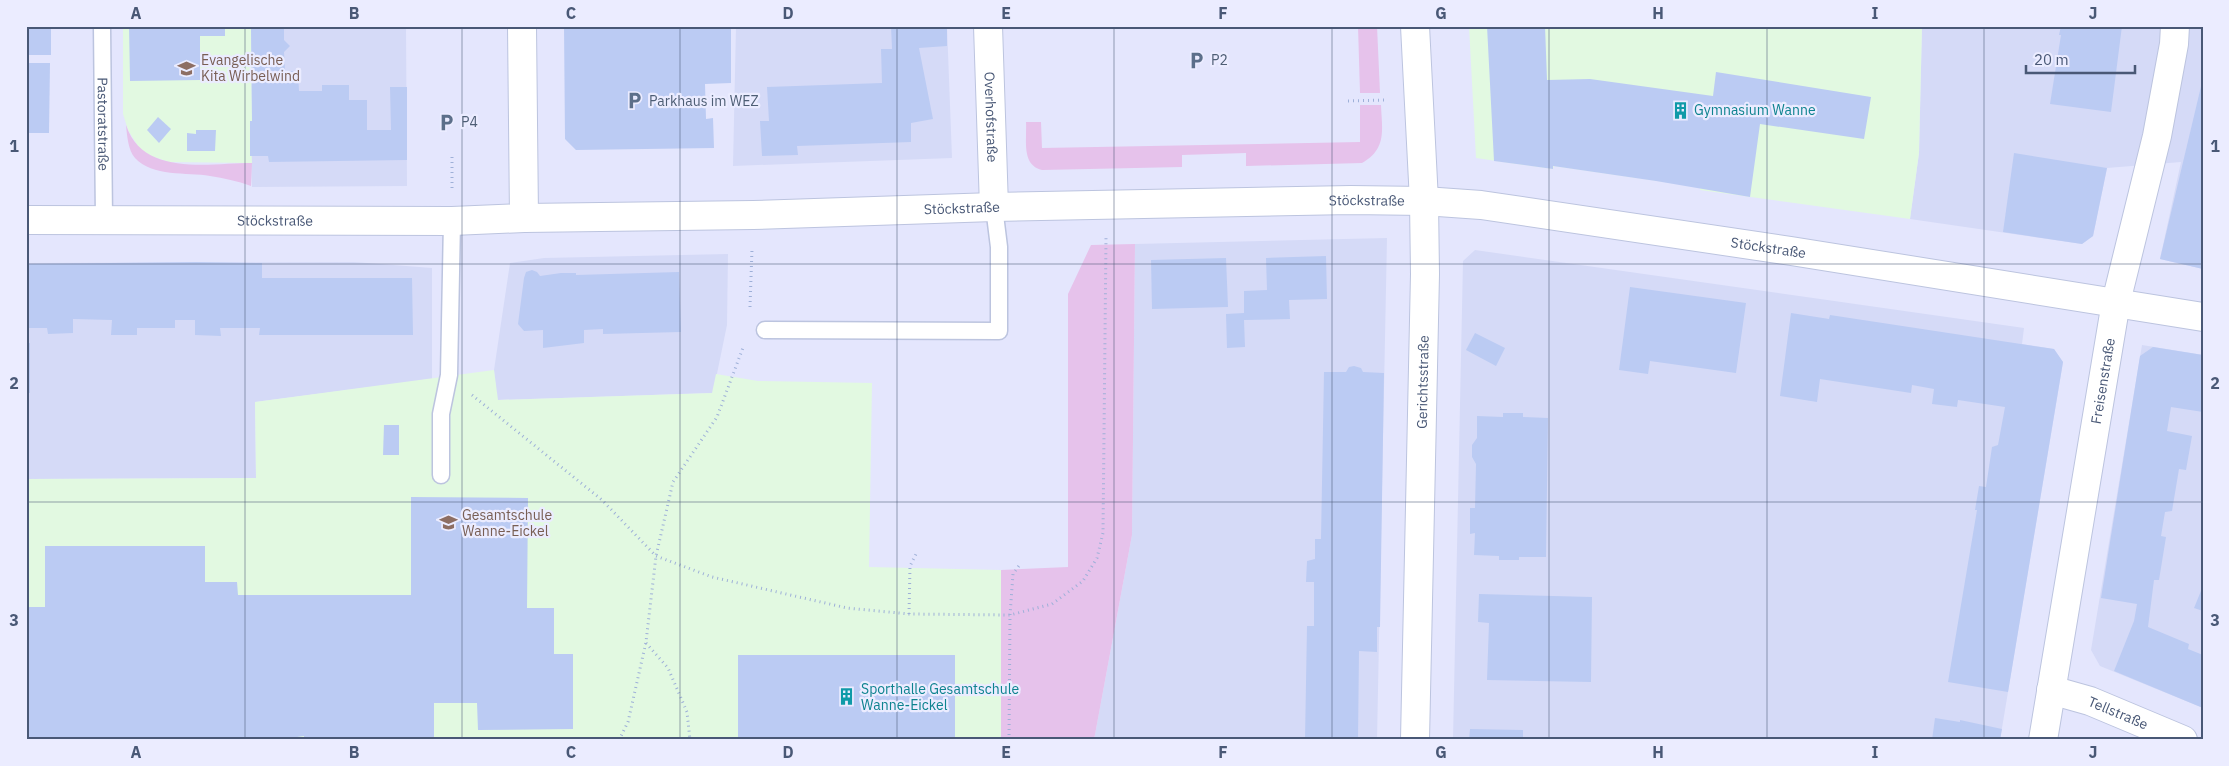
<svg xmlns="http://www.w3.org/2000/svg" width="2229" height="766" viewBox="0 0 2229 766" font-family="'IBM Plex Sans',sans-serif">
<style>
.residential{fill:#d5daf7}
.education{fill:#e2f9e1}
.green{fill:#e6c2eb}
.building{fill:#bbcbf3}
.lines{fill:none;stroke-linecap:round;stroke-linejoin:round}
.service-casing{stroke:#bcc4df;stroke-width:19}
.minor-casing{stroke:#bcc4df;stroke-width:30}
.path{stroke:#9eb0d8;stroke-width:3;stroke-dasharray:1 4;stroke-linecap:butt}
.service{stroke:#fff;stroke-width:16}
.minor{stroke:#fff;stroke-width:28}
.grid{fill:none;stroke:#495876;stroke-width:1;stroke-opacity:0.55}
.labels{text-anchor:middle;stroke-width:4.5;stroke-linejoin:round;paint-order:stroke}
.education-label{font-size:14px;fill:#785e54;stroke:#ebecff;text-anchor:start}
.service-label{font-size:14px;fill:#4e5e75;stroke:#ebecff;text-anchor:start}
.culture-label{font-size:14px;fill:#0d838f;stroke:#ebecff;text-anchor:start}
.street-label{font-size:14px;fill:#495876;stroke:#ebecff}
.neatline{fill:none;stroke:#495876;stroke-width:2}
.grid-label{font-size:16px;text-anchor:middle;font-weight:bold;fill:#495876}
</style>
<rect width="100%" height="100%" fill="#e4e6fd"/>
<!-- residential -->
<g class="residential">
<polygon points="251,26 406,26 407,186 252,187 250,121 252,120"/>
<polygon points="736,26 947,26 952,158 733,166"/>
<polygon points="1922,26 2203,26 2203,269 2160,259 2181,162 2107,168 2093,236 2082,244 1910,219 1919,153"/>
<polygon points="1387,238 1377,740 1094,740 1132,535 1135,244"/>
<polygon points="1475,250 2024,328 2022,344 2054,349 2063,362 2000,740 1453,740 1463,261"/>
<polygon points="728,254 727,325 713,393 497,400 494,370 510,263 544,258"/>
<polygon points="354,262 432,268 432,379 255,402 256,478 26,479 26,263"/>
<polygon points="2142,345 2203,355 2203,708 2100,666 2091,650"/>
</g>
<!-- education -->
<g class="education">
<polygon points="123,26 251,26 252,121 250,121 252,163 169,162 151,156 139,148 128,130 123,114"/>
<polygon points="1469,26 1922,26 1919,153 1910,219 1700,190 1700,187 1554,166 1553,169 1476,158"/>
<polygon points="494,370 498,400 712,393 716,374 758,381 872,383 869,567 1001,570 1001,740 26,740 26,479 256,478 255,402"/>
</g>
<!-- green -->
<g class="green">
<polygon points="1358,26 1377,26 1380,93 1360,93"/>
<path d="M1360 105H1381C1382 130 1387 149 1362 163L1246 166V153L1182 155V167L1042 170C1021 165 1027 140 1026 122H1041L1042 148 1360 142Z"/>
<path d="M126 125C143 177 209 163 252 163L251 186C237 181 224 178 210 176 187 172 152 177 135 158 128 150 127 135 126 125Z"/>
<polygon points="1135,244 1132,535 1094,740 1001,740 1001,570 1068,567 1068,294 1091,245"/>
</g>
<!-- building -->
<g class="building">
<rect x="26" y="26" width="25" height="29"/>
<polygon points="129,26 225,26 225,36 200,36 200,80 130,81"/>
<polygon points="251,26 284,26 284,40 290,46 284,52 285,71 298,71 299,91 322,91 322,85 349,85 349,100 367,100 367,130 391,130 390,87 407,87 407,160 269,162 268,156 250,156 250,121 252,121"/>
<polygon points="564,26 731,26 731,83 705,84 706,119 713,118 714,148 576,150 565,139"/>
<polygon points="891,26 947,26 947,46 919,48 933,119 911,123 911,142 797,146 798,155 762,156 760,121 769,121 767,87 882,83 881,49 892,49"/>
<polygon points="1487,26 1545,26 1547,80 1590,79 1713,96 1716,72 1871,97 1864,139 1760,124 1750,197 1656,181 1553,166 1553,169 1494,161"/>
<polygon points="2061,26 2122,26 2111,112 2050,104 2061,35 2059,35"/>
<polygon points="26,63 50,63 49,133 26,133"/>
<polygon points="2203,78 2203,269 2160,259"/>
<polygon points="158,117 171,129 159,143 147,130"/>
<polygon points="196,130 216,130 215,151 187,151 187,133 196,134"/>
<polygon points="2014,153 2107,168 2093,236 2082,244 2003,232"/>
<polygon points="1326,256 1327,299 1289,300 1290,319 1244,320 1245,347 1227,348 1226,314 1244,313 1244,291 1267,290 1266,258"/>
<polygon points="1226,258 1228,307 1152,309 1151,260"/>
<polygon points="196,262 262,263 262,278 412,278 413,335 259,335 260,328 220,328 221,336 195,335 195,320 175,320 175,328 137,328 137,335 111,335 112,320 73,319 73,333 48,334 47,328 26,328 26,264"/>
<polygon points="532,270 537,272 540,276 561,273 576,273 576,275 679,272 681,332 603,334 603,329 584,330 584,343 543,348 543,330 524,331 518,324 524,278 526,272"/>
<polygon points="1630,287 1746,303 1736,373 1650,361 1648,374 1619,370"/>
<polygon points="1791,313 1829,319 1830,315 2054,349 2063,362 2008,692 1948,682 1977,510 1975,510 1979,486 1986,487 1992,447 1998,445 2005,407 1958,400 1957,407 1932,404 1934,389 1912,385 1911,393 1820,379 1817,402 1780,396"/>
<polygon points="1475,333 1505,348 1496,366 1466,350"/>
<rect x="26" y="343" width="4" height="50"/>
<polygon points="2153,347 2203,355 2203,412 2171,407 2167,431 2192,436 2186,470 2179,469 2172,511 2165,512 2161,536 2166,537 2159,580 2154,580 2148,627 2189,644 2188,649 2203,655 2203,708 2114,671 2134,621 2137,604 2101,598 2140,356"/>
<polygon points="1354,366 1361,368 1363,372 1384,373 1380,627 1377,627 1377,652 1359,651 1358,740 1305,740 1307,626 1314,626 1314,582 1306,582 1307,561 1315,559 1315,539 1321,539 1324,372 1346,372 1349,367"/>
<polygon points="1503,413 1523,413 1523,417 1548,418 1546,557 1519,557 1519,560 1499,560 1499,556 1474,555 1475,533 1470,534 1470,508 1475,508 1476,464 1472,457 1472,445 1477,438 1477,416 1503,417"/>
<polygon points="384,425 399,425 399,455 383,455"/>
<polygon points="411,497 528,498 527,608 554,608 554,654 573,654 573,729 478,730 477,703 434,703 434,737 356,737 356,740 304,740 304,736 297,737 297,740 26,740 26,607 45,607 45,546 205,546 205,582 237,582 238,595 411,595"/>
<polygon points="2203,586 2203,611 2194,608"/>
<polygon points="1479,594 1592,597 1591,682 1487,680 1489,623 1478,622"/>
<rect x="738" y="655" width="217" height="85"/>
<polygon points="1935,718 1960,722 1960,720 2002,729 2000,740 1932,740"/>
<polygon points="1470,729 1523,730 1523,740 1469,740"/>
</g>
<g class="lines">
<defs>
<g id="service">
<path id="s1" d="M102 26 104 220"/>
<polyline points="765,330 999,331 999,247 994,207"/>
<polyline points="441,475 441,414 449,375 452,221"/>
</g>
<g id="minor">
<polyline points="522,26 524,218"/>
<path id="s2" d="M988 26 994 207"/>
<path id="s3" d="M26 220 452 221 524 218 753 215 994 207 1351 200 1424 201 1481 205 1791 251 2203 317"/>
<path id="s4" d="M2051 690 2090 701 2183 740"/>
<path id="s5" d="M1415 740 1425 274 1424 201 1415 26"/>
<path id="s6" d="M2043 740 2116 302 2157 136 2174 44 2175 26"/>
</g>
</defs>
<!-- service casing -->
<use href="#service" class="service-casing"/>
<!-- minor casing -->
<use href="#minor" class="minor-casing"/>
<!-- path -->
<g class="path">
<polyline points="1348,101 1386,100"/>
<polyline points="452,157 452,190"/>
<polyline points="750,307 752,249"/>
<polyline points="472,395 602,500 656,556 712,577 847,608 909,614 1010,615 1052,604 1083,581 1097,558 1103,533 1106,238"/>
<polyline points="909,614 910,566 916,554"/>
<polyline points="646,643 668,668 687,712 690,740"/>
<polyline points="619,740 628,722 646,642 656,556 673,482 717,417 744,345"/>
<polyline points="1009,740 1010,615 1013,574 1021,563"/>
</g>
<!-- service -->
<use href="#service" class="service"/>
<!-- minor -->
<use href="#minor" class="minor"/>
</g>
<!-- grid -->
<path class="grid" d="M245 26V740M462 26V740M680 26V740M897 26V740M1114 26V740M1332 26V740M1549 26V740M1767 26V740M1984 26V740M26 264H2203M26 502H2203"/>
<!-- icons -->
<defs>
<symbol id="parking-bare" viewBox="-9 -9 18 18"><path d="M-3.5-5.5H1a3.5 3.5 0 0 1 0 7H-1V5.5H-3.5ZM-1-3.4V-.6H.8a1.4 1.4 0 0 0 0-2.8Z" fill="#5c6f8a" stroke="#ebecff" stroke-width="2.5" paint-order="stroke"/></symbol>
<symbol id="school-bare" viewBox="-9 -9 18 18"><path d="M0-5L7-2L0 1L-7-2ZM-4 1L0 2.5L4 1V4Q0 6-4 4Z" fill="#8d6e63" stroke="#ebecff" stroke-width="2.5" paint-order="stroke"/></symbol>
<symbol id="building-bare" viewBox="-9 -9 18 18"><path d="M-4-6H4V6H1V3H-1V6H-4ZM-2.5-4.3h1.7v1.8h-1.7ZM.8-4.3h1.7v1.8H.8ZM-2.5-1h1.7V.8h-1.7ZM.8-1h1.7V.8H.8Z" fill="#0f9aa8" stroke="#ebecff" stroke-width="2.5" paint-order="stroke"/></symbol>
</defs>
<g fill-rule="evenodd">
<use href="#parking-bare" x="1184" y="48" width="25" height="25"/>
<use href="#school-bare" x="174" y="56" width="25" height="25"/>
<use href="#parking-bare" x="622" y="88" width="25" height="25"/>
<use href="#building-bare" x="1668" y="98" width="25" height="25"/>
<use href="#parking-bare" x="434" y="110" width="25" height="25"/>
<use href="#school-bare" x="436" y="510" width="25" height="25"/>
<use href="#building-bare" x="834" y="684" width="25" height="25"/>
</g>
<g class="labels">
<!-- education labels -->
<g class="education-label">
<text x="201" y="65">Evangelische<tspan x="201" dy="16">Kita Wirbelwind</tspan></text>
<text x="462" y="520">Gesamtschule<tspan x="462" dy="16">Wanne-Eickel</tspan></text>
</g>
<!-- service labels -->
<g class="service-label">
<text x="1211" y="65">P2</text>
<text x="649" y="106">Parkhaus im WEZ</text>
<text x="461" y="127">P4</text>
</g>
<!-- culture labels -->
<g class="culture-label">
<text x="1694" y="115">Gymnasium Wanne</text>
<text x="861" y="694">Sporthalle Gesamtschule<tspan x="861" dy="16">Wanne-Eickel</tspan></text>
</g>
<!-- street labels -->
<g class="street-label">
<text dy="5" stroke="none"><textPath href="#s2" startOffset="91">Overhofstraße</textPath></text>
<text dy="5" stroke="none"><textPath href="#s1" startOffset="98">Pastoratstraße</textPath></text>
<text dy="5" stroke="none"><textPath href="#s3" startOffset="1341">Stöckstraße</textPath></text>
<text dy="5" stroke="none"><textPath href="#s3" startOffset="936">Stöckstraße</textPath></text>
<text dy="5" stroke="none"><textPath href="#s3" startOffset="249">Stöckstraße</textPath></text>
<text dy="5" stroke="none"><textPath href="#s3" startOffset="1746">Stöckstraße</textPath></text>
<text dy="5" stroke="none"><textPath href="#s6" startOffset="364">Freisenstraße</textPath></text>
<text dy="5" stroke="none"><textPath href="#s5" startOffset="358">Gerichtsstraße</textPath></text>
<text dy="5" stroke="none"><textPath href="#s4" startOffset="71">Tellstraße</textPath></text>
</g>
</g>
<!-- border -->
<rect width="2229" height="766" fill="none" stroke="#ebecff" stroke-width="55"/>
<!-- scale -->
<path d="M2026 65v8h109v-8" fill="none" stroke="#495876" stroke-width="2.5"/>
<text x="2034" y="65" font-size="15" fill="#495876" stroke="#ebecff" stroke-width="4" paint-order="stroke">20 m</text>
<rect x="28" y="28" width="2174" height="710" class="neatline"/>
<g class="grid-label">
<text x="136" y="19">A</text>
<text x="354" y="19">B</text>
<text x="571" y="19">C</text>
<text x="788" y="19">D</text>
<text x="1006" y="19">E</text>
<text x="1223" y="19">F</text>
<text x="1441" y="19">G</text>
<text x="1658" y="19">H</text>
<text x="1875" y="19">I</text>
<text x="2093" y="19">J</text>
<text x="14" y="152">1</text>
<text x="2215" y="152">1</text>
<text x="14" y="389">2</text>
<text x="2215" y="389">2</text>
<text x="14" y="626">3</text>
<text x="2215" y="626">3</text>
<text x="136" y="758">A</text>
<text x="354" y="758">B</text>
<text x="571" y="758">C</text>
<text x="788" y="758">D</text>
<text x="1006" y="758">E</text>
<text x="1223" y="758">F</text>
<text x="1441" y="758">G</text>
<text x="1658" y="758">H</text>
<text x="1875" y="758">I</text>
<text x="2093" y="758">J</text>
</g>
</svg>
